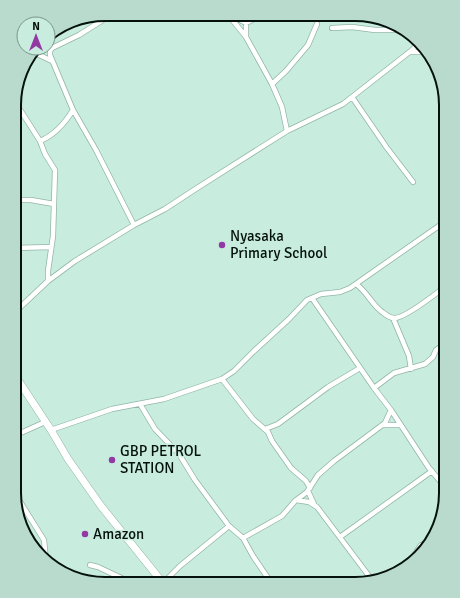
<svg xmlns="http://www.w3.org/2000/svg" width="460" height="598" viewBox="0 0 460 598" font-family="Signika,sans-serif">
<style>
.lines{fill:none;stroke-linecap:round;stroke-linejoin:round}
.street-casing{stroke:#92b5a8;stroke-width:6}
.secondary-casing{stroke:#92b5a8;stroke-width:8}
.street{stroke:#fff;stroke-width:4.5}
.secondary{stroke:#fff;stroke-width:7}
.poi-dot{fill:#9239a4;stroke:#c8eddf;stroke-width:1.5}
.labels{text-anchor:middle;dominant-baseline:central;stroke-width:3;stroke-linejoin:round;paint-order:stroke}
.poi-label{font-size:15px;fill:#05110c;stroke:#c8eddf;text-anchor:start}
.rim{fill:none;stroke:#05110c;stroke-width:2}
</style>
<rect width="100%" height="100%" fill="#c8eddf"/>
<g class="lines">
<g class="street-casing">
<path id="street" d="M 230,17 L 246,37 L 272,84 L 282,107 L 287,131
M 235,17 L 246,23 L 260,16
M 106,18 L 79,35 L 52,48 L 50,51 L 50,55 L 73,110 L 96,150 L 134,225
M 332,28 L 352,27 L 375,30 L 404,30
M 246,37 L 246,23
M 33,52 L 52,61
M 410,52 L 427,52
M 272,84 L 286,71 L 308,45 L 317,24
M 352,97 L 387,148 L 413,182
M 19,108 L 40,141 L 45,154 L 55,170 L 53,236 L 48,271 L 48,281
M 40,141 C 55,135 65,123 73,110
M 15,200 L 31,200 L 54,204
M 14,248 L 51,247
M 356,284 C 367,292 371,303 381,311 C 385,314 389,318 394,318 C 404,319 437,293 446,286
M 312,298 L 374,388 L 391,410 L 429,468 L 446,488
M 14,313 L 48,281 L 75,261 L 134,225 L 165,209 L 194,190 L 287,131 L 343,104 L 412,50 L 419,43
M 393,318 L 409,356 L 411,369
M 222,379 L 253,419 L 268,432 L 272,441 L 291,468 L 306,481 L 310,488
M 14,388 L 21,385
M 374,388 L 394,373 L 425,364 L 433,357 L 436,350 L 446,343
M 140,404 L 155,429 L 179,454 L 195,480 L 229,526 L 243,538 L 253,556 L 272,584
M 383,425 L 400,425
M 265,429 L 278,424 L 328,387 L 360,368
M 51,430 L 112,409 L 164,399 L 222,379 L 234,371 L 254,351 L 289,319 L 307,300 L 321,294 L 340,292 L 350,288 L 446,221
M 14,436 L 45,422
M 308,491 L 314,504
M 14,492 L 44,540 L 46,560
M 296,500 L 309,502 L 317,507 L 372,580
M 340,537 L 432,471
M 243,538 L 282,516 L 295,501 L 307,492 L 318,475 L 334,461 L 385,423 L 391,410
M 409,563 L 421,545 L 432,541
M 90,565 L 98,567 L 132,583
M 163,583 L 180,566 L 229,526"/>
</g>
<g class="secondary-casing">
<path id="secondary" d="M 14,374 L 51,430 L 68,459 L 101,506 L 163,583"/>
</g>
<use href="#street" class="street"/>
<use href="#secondary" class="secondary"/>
</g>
<g class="poi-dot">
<circle cx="222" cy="245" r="4"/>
<circle cx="112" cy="460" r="4"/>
<circle cx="85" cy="534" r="4"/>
</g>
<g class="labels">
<g class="poi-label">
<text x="230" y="236">Nyasaka<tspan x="230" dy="17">Primary School</tspan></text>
<text x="120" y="451">GBP PETROL<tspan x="120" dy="17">STATION</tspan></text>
<text x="93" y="534">Amazon</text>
</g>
</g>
<path d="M0 0H460V598H0ZM105 21H355A84 84 0 0 1 439 105V493A84 84 0 0 1 355 577H105A84 84 0 0 1 21 493V105A84 84 0 0 1 105 21Z" fill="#b8dbce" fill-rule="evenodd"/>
<path class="rim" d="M105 21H355A84 84 0 0 1 439 105V493A84 84 0 0 1 355 577H105A84 84 0 0 1 21 493V105A84 84 0 0 1 105 21Z"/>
<g transform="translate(36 36)"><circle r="19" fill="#c8eddf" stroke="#7a958b"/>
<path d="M0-3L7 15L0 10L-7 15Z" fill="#9239a4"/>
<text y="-6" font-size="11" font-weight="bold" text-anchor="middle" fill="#05110c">N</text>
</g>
</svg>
